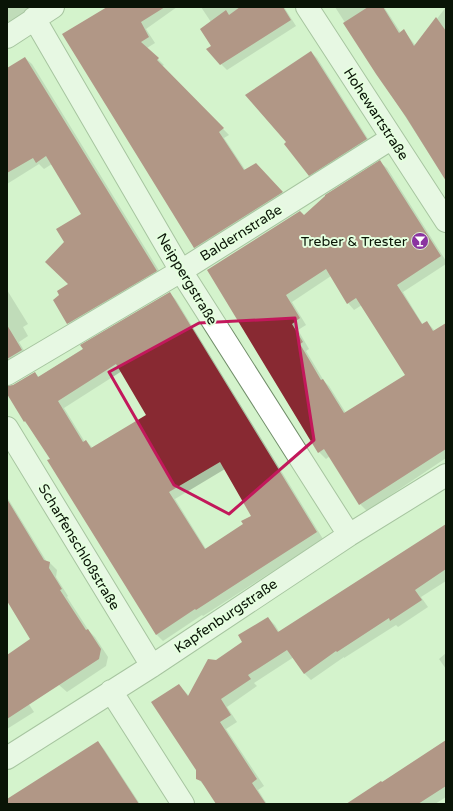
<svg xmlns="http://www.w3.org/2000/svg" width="453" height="811" viewBox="0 0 453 811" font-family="'Varela Round',sans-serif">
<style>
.shadow{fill:#0003;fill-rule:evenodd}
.building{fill:#882932;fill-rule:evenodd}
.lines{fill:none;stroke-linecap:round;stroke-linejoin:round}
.minor-casing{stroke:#718e6a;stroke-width:24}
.minor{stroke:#fff;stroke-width:22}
.marked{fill:none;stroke:#c2185b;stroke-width:3;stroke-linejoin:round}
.labels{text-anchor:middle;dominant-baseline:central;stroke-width:4;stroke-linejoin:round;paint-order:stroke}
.street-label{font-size:14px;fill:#091406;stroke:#e5ffdf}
.poi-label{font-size:14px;fill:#091406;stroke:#e5ffdf;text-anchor:end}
</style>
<rect width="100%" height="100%" fill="#d4f3cc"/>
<path class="shadow" d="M 7,7 L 40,7 L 7,27 Z
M 108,7 L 177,7 L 146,29 L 155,43 L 147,48 L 164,65 L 162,66 L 229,135 L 224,138 L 246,171 L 261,170 L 288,199 L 200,254 L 194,248 Z
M 201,7 L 284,7 L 296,26 L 227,70 L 221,64 L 212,46 L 211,22 Z
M 335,7 L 384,7 L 401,33 L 404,31 L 416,46 L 446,7 L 446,180 Z
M 311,52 L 317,58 L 372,145 L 316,181 L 310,175 L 288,142 Z
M 25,58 L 32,64 L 163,277 L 75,330 L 68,323 L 61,296 L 70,285 L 65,242 L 82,214 L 52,164 L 44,169 L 39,164 L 7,184 L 7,69 Z
M 380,162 L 387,168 L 446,261 L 446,264 L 403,292 L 423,325 L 427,322 L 435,331 L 446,324 L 446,458 L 367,511 L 360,504 L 330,456 L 326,459 L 319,452 L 208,270 L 304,216 ZM 331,276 L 348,303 L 354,310 L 362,305 L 406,375 L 346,413 L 329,386 L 324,381 L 306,351 L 309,349 L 298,330 L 306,325 L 292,302 Z
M 7,290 L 28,324 L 23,327 L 28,336 L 19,342 L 28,357 L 7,370 Z
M 170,293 L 176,300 L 323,539 L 203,616 L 202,615 L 163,641 L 157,635 L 49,460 L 51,459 L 30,427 L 25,422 L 7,392 L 7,387 L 13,386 L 35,373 L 39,377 ZM 122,371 L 148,415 L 93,448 L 86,441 L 85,442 L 64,408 ZM 225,469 L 252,516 L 244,524 L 206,549 L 175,499 Z
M 7,497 L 47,562 L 49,562 L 57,570 L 56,577 L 68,596 L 67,597 L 89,631 L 95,637 L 108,657 L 106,666 L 67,692 L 59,685 L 7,599 Z
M 446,525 L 446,581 L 421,597 L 428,607 L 398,627 L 396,625 L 344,658 L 344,657 L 311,680 L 304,673 L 294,657 L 254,683 L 257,686 L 227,707 L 237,722 L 226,729 L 264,786 L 258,790 L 267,804 L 217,804 L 205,786 L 197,778 L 197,770 L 179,685 L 189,696 L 216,661 L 244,642 L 268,618 L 275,625 L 280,633 Z
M 446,653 L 446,669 L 439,659 Z
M 7,671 L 34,712 L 7,729 Z
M 98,742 L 104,749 L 140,804 L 7,804 L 7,800 Z
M 446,742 L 446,797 L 435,804 L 351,804 Z"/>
<path class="building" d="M 107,7 L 165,7 L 141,22 L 149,37 L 141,42 L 159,58 L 157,60 L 224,128 L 219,132 L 244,170 L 256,163 L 283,192 L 194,248 L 62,34 Z
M 240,7 L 283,7 L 291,20 L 220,65 L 206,49 L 211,46 L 200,29 L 226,10 L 229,15 Z
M 368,7 L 383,7 L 399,33 L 404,29 L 414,46 L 436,17 L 446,31 L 446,181 L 406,117 L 376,74 L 343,23 Z
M 311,51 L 367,139 L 309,176 L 284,144 L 286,142 L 245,95 Z
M 25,57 L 157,271 L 67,324 L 53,300 L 59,295 L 57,291 L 68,284 L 45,262 L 64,242 L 56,229 L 81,214 L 46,156 L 36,163 L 33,158 L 7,173 L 7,68 Z
M 380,160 L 441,256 L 397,285 L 422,324 L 427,321 L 433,331 L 446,323 L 446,449 L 359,505 L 324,449 L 318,453 L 207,270 L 300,211 L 304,215 L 325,196 L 325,195 ZM 326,269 L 347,304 L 356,298 L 405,375 L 344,413 L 323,379 L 321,380 L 300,344 L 303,342 L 292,324 L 300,318 L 286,295 Z
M 170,292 L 317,532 L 196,610 L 195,609 L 156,635 L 47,460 L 50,459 L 25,421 L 24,422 L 7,394 L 7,386 L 13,385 L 35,372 L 38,377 L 83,349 L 80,345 ZM 116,364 L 146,415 L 91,448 L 86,440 L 83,442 L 58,401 ZM 220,462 L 251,516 L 241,521 L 243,524 L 205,549 L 169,492 Z
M 7,325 L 22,350 L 7,359 Z
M 7,499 L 44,560 L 50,562 L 49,568 L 62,589 L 60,590 L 86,630 L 88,629 L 101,649 L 99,659 L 7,719 L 7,655 L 30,639 L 7,601 Z
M 446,524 L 446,569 L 415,590 L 422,600 L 390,621 L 389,618 L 337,652 L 336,651 L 304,674 L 287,650 L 248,675 L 251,679 L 221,699 L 231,715 L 220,722 L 257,779 L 252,783 L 266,804 L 216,804 L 201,781 L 196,779 L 196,770 L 151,702 L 179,684 L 188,696 L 208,659 L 216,660 L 242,642 L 238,635 L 268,617 L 278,632 Z
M 446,740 L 446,786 L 418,804 L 346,804 L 381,781 L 382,782 Z
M 98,741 L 139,804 L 7,804 L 7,799 Z"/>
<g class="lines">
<g class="minor-casing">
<path id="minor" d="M 307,7 L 446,221
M 34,18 L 181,271 L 349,535
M 7,37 L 53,7
M 7,374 L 181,271 L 392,138
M 7,428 L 152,666
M 111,691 L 183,804
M 7,758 L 152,666 L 349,535 L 446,475"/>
</g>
<use href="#minor" class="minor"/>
</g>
<path d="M0 0H453V811H0ZM 295,318 L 314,440 L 229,514 L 174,485 L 109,372 L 199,323 Z" fill="#d4f3cc" fill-opacity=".55" fill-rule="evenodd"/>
<path class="marked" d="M 295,318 L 314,440 L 229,514 L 174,485 L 109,372 L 199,323 Z"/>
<defs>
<g id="bar-disc" transform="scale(0.9)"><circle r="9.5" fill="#8b33a0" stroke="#e5ffdf"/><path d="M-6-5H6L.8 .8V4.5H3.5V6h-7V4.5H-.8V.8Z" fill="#fff"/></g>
</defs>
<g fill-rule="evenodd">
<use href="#bar-disc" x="420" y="241"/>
</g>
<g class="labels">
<g class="street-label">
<text transform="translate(376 114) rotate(57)">Hohewartstraße</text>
<text transform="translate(241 233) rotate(-32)">Baldernstraße</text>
<text transform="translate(187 279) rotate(59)">Neippergstraße</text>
<text transform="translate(79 547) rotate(59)">Scharfenschloßstraße</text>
<text transform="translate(226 616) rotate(-34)">Kapfenburgstraße</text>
</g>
<g class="poi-label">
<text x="407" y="241">Treber &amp; Trester</text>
</g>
</g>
<rect width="453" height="811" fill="none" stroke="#091406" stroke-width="16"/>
</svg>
